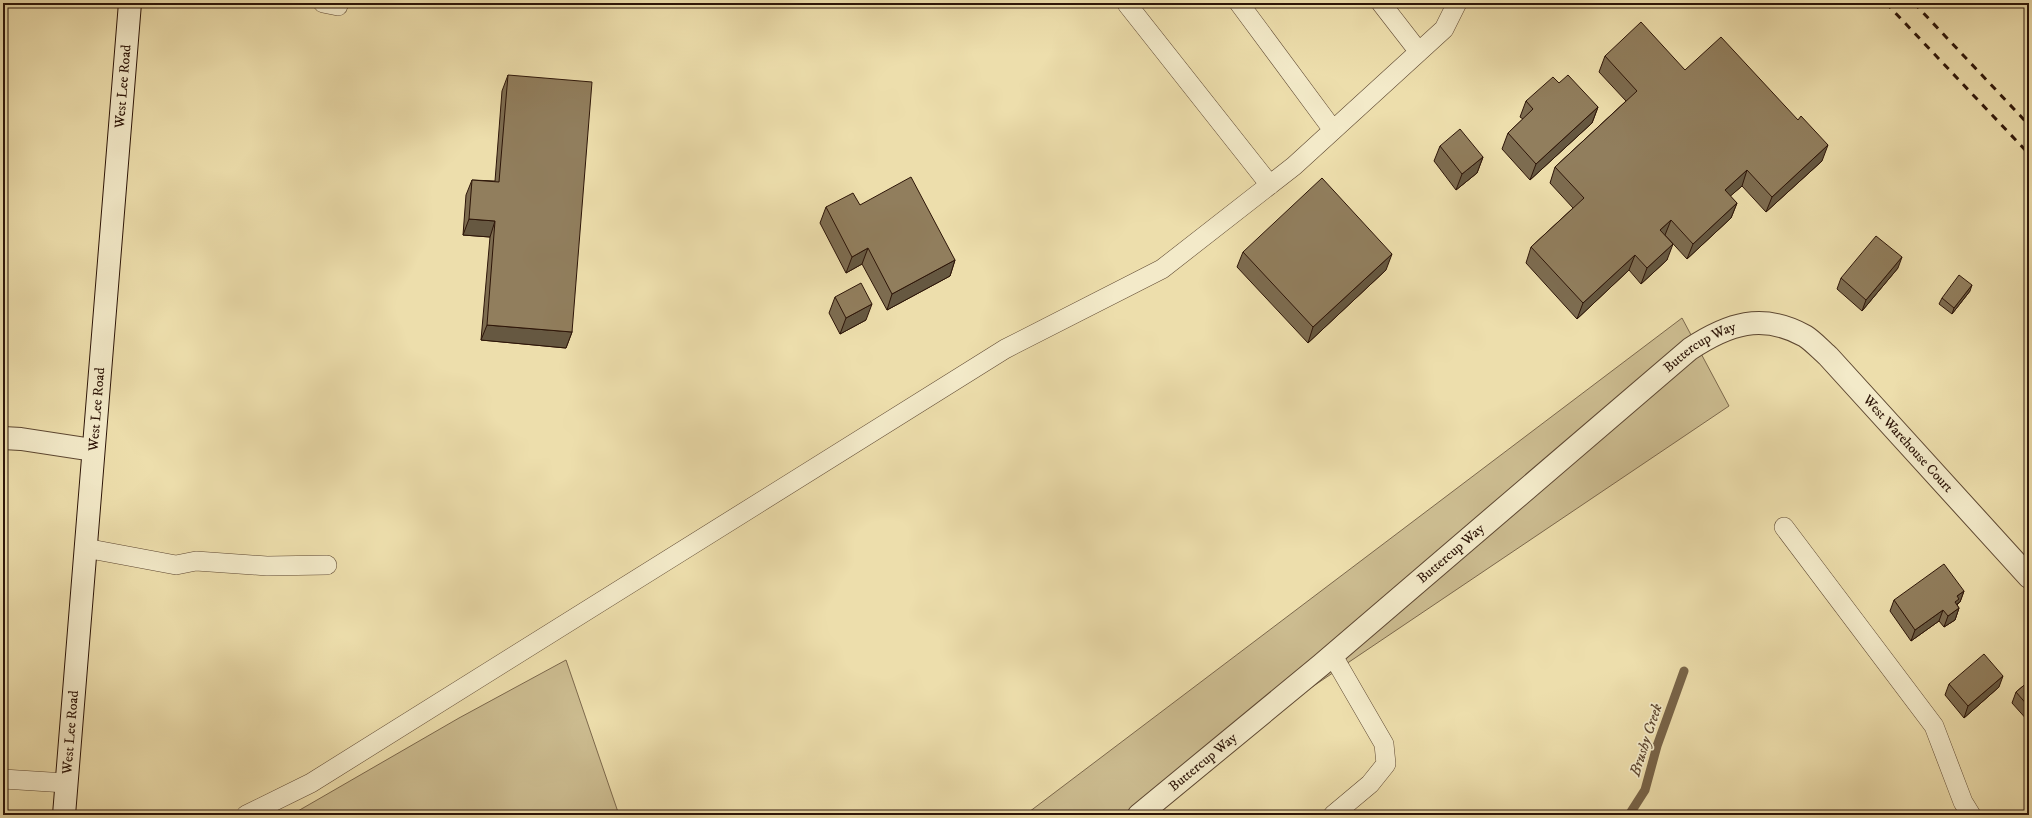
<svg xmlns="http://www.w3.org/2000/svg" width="2032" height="818" viewBox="0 0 2032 818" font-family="'IM FELL DW Pica',serif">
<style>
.green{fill:#ccbc90;stroke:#7c684c}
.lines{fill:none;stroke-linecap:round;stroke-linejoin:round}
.stream{stroke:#796549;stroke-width:9}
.lane-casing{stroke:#5d4731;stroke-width:20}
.street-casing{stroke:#5d4731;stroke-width:24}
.secondary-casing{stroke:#2d1508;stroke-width:24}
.lane{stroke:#f3eac9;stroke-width:19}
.street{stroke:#f3eac9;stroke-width:22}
.secondary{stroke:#f3eac9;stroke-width:22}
.rail{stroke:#2d1508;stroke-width:3;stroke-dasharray:7 7;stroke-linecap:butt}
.wall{fill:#7d6c50;stroke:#2d1508}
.shaded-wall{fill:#665841;stroke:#2d1508}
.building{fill:#917e5d;stroke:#2d1508}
.labels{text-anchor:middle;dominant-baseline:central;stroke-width:3.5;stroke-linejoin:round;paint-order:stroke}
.street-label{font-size:14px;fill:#2d1508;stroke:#f3eac9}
.water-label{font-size:15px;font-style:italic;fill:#604a33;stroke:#f3eac9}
</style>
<rect width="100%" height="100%" fill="#eddeac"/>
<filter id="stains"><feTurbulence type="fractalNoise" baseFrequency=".005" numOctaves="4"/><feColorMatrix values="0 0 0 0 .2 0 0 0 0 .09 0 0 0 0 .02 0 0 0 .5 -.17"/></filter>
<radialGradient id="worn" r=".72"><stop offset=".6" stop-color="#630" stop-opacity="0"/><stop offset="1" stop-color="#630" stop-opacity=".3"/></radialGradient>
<path class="green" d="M 1682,318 L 1729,406 L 1122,815 L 1025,815 Z
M 566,660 L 619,815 L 291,815 L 459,718 Z"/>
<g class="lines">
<path class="stream" d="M 1629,815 L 1645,790 L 1657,746 L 1684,671"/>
<g class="lane-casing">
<path id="lane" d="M 323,3 L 338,6
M 1128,3 L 1127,4 L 1270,185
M 1239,3 L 1333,130
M 1381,3 L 1419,52
M 1784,527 L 1934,726 L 1963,802 L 1971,815
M 85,548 L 176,565 L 196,561 L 267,566 L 327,565
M 1333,656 L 1384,744 L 1386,764 L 1370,784 L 1333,815
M 3,779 L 66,783
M 246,815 L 311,783 L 1005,349 L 1162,269 L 1294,166 L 1444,29 L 1457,3"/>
</g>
<g class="street-casing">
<g id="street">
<path d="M 3,438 L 21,439 L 93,450"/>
<path id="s1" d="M 1139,815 L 1321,665 L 1690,349 C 1728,324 1762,312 1805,336 C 1813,341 1821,350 1828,356 L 2029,577"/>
</g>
</g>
<g class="secondary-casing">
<g id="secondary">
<path id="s2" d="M 64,815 L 130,3"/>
</g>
</g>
<use href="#lane" class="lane"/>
<use href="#street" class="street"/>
<use href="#secondary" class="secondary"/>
<path class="rail" d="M 1886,3 L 2029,154
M 1914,3 L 2029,125"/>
</g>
<path class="wall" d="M 1605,56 L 1685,70 L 1822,161 L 1766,212 L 1742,186 L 1730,196 L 1737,203 L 1731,218 L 1687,259 L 1665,235 L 1667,260 L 1641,284 L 1629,270 L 1577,319 L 1526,263 L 1531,247 L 1573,208 L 1550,183 L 1555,167 L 1626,101 L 1599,72 Z
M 508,75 L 572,332 L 566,348 L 481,340 L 490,237 L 463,235 L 466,195 L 472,180 L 495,181 L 502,91 Z
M 1559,83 L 1598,107 L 1592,123 L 1530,180 L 1502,149 L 1508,133 L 1523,119 L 1520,117 L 1526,101 Z
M 1440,146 L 1483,157 L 1477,173 L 1456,190 L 1434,161 Z
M 860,205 L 955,260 L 950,276 L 887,310 L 862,264 L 846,273 L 820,223 L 826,207 Z
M 1243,252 L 1386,270 L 1308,343 L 1237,267 Z
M 1898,268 L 1862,311 L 1837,289 L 1841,278 Z
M 1970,291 L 1952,314 L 1939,304 L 1942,298 Z
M 835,297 L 866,320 L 840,334 L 829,313 Z
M 1964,591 L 1960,602 L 1957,605 L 1959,608 L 1955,620 L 1944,627 L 1939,621 L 1911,641 L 1890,611 L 1894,600 Z
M 2029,681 L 2029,722 L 2012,703 L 2016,692 Z
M 1949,684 L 1999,687 L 1964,718 L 1945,695 Z"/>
<path class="shaded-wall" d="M 1598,107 L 1592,123 L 1530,180 L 1536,164 Z
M 1828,145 L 1822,161 L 1766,212 L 1772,197 Z
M 1483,157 L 1477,173 L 1456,190 L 1462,174 Z
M 1747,170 L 1742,186 L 1719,206 L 1725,190 Z
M 1737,203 L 1731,218 L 1687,259 L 1693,244 Z
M 469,219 L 495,221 L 490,237 L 463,235 Z
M 1671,220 L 1665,235 L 1654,246 L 1660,230 Z
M 1673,244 L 1667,260 L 1641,284 L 1647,268 Z
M 868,248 L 862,264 L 846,273 L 852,257 Z
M 1392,254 L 1386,270 L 1308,343 L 1313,327 Z
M 1635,255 L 1629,270 L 1577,319 L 1583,303 Z
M 1902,257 L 1898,268 L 1862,311 L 1866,300 Z
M 955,260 L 950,276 L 887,310 L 892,294 Z
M 1972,285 L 1970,291 L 1952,314 L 1954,308 Z
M 872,304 L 866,320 L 840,334 L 846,318 Z
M 487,325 L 572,332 L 566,348 L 481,340 Z
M 1964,591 L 1960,602 L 1957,604 L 1955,610 L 1951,613 L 1957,596 Z
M 1959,608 L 1955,620 L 1944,627 L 1948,616 Z
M 1943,610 L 1939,621 L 1911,641 L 1915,630 Z
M 2003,676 L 1999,687 L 1964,718 L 1968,706 Z"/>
<path class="building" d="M 1641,22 L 1685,70 L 1721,37 L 1798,120 L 1801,116 L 1828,145 L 1772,197 L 1747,170 L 1725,190 L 1737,203 L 1693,244 L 1671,220 L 1660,230 L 1673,244 L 1647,268 L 1635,255 L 1583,303 L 1531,247 L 1584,198 L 1555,167 L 1637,91 L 1605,56 Z
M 508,75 L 592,82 L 572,332 L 487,325 L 495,221 L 469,219 L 472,180 L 499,182 Z
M 1568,75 L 1598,107 L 1536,164 L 1508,133 L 1533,109 L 1526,101 L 1553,77 L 1559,83 Z
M 1460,129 L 1483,157 L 1462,174 L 1440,146 Z
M 911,177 L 955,260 L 892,294 L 868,248 L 852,257 L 826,207 L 853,193 L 860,205 Z
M 1322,178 L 1392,254 L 1313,327 L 1243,252 Z
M 1876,236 L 1902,257 L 1866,300 L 1841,278 Z
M 1959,275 L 1972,285 L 1954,308 L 1942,298 Z
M 861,283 L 872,304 L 846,318 L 835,297 Z
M 1944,564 L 1964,591 L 1957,596 L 1959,599 L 1955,602 L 1959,608 L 1948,616 L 1943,610 L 1915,630 L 1894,600 Z
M 1984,654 L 2003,676 L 1968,706 L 1949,684 Z
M 2029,681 L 2029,707 L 2016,692 Z"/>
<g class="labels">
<g class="street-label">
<text stroke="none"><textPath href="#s2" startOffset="731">West Lee Road</textPath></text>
<text stroke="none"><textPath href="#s1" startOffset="731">Buttercup Way</textPath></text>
<text stroke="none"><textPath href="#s2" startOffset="407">West Lee Road</textPath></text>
<text stroke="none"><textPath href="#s1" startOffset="994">West Warehouse Court</textPath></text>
<text stroke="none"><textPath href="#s1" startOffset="407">Buttercup Way</textPath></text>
<text stroke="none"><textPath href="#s2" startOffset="83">West Lee Road</textPath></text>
<text stroke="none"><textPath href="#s1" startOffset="83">Buttercup Way</textPath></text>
</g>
<g class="water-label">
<text transform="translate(1646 740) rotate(-72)">Brushy Creek</text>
</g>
</g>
<rect width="2032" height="818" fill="none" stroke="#eddeac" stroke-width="16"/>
<rect x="4" y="4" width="2024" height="810" fill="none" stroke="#2d1508" stroke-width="2"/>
<rect x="8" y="8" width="2016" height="802" fill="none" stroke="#2d1508"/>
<rect width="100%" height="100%" filter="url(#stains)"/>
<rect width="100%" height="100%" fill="url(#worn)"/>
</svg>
